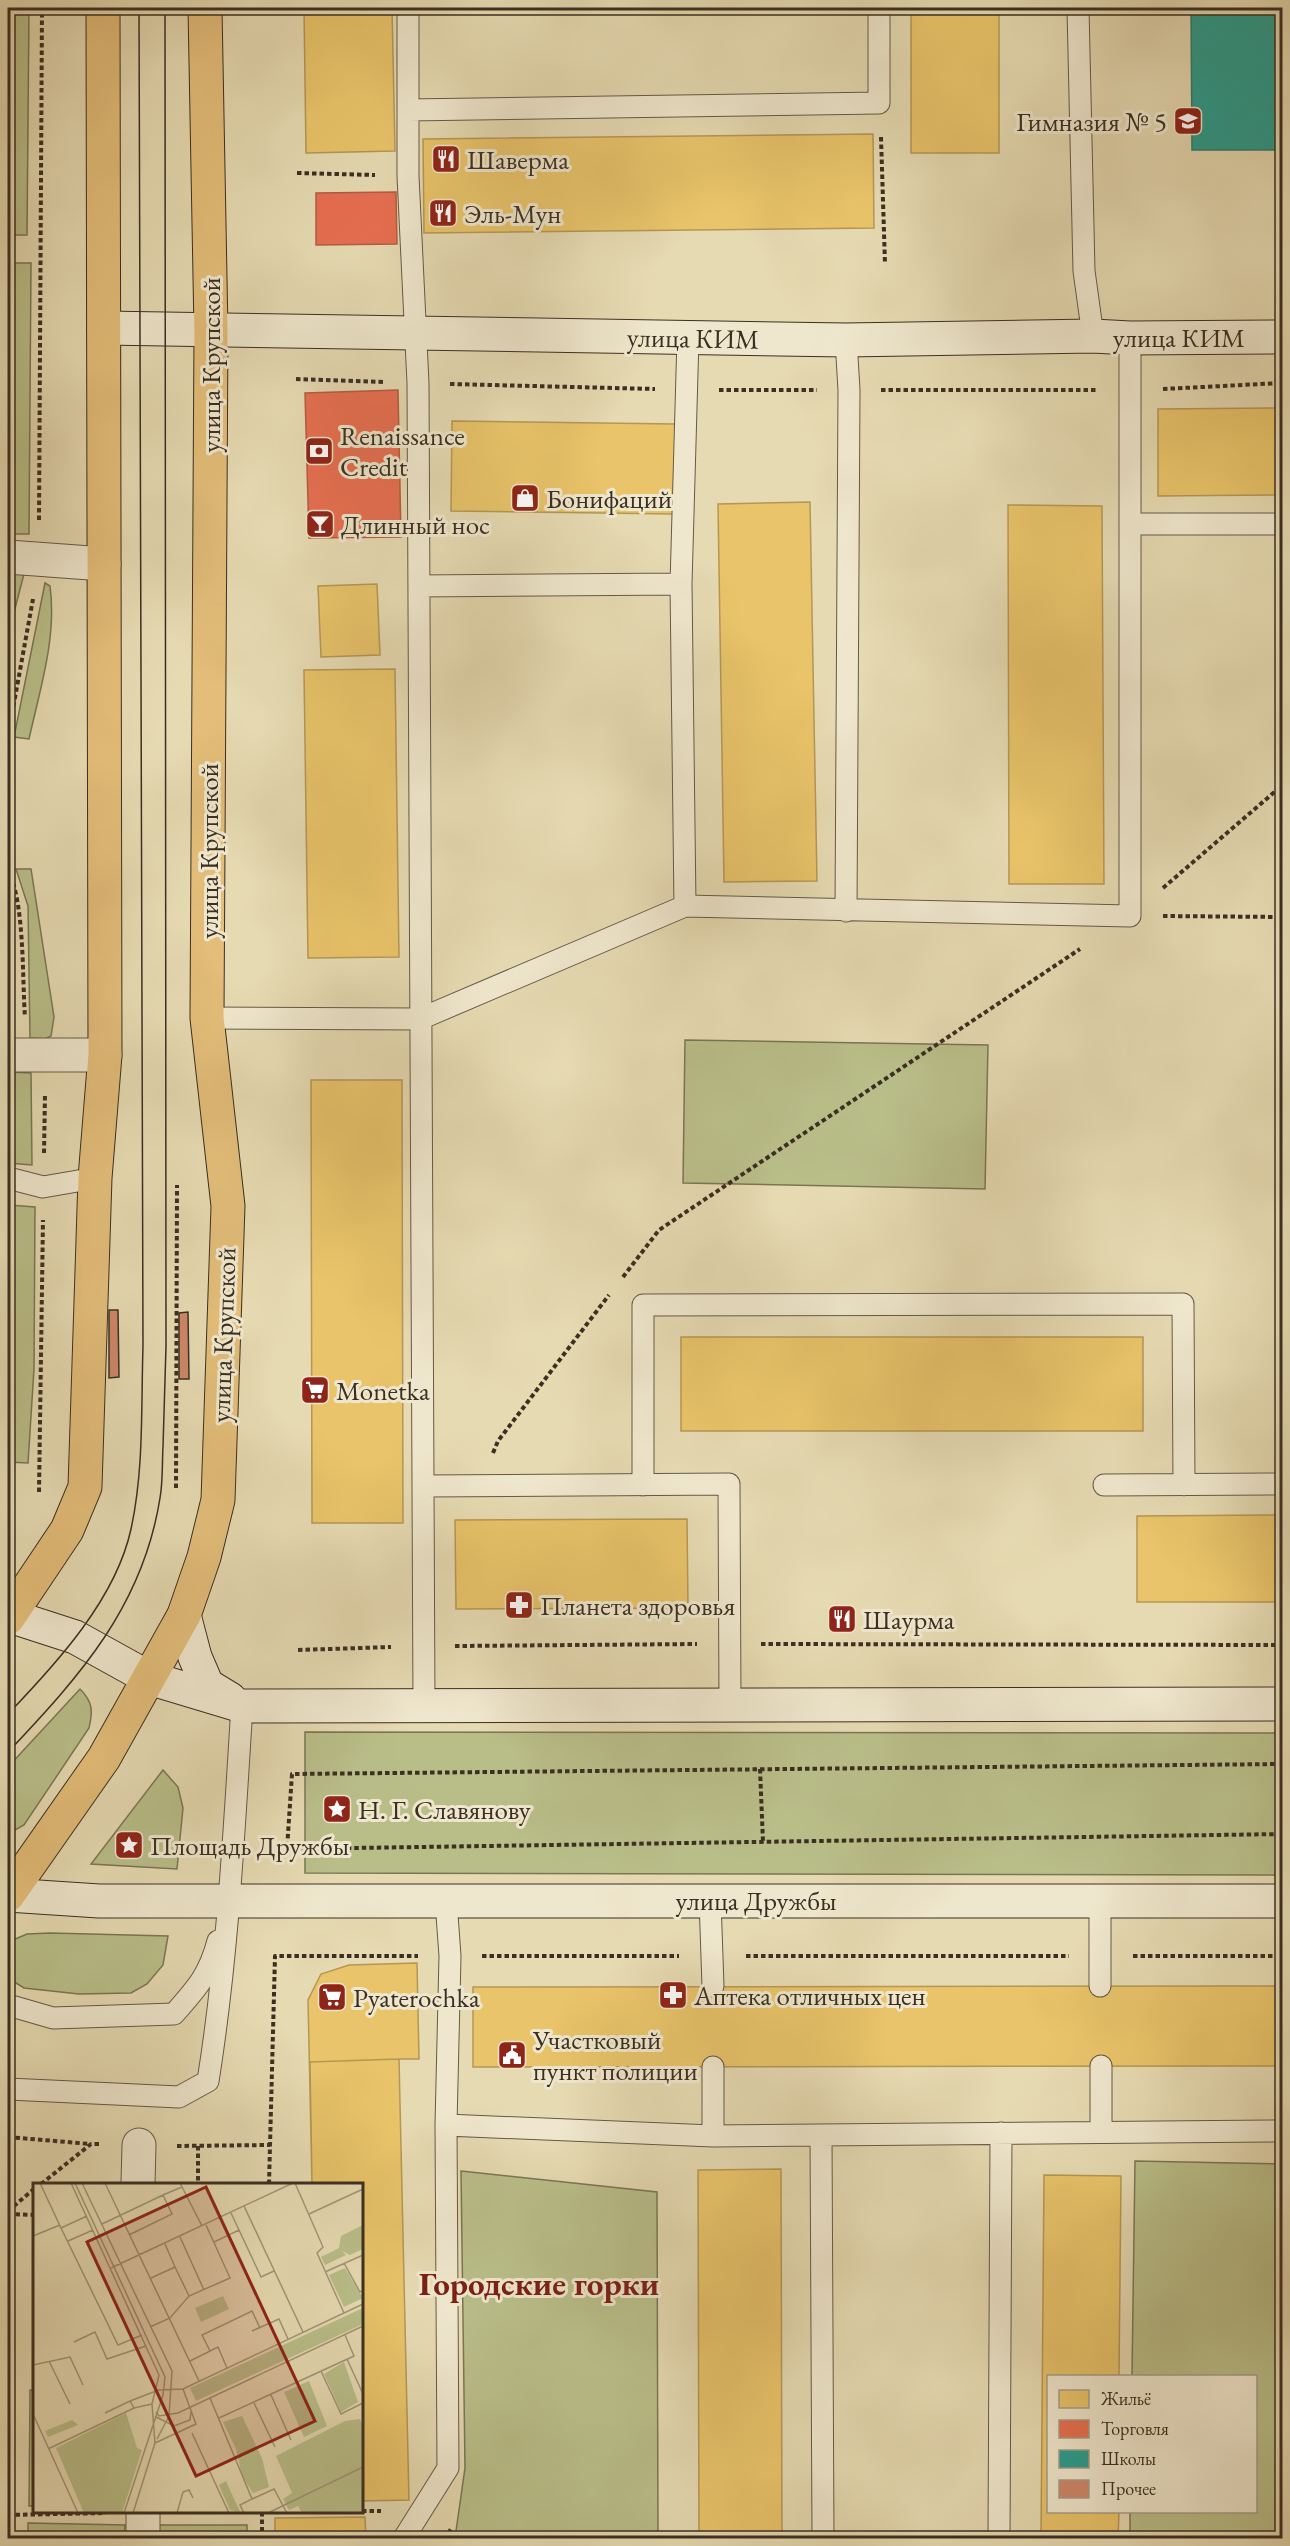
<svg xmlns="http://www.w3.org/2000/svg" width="1290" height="2546" viewBox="0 0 1290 2546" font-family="'EB Garamond',serif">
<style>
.green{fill:#b9be89;stroke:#7a7656;stroke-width:1.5}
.homes{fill:#e9c46a;stroke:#b49754;stroke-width:1.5}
.shops{fill:#e76f51;stroke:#b35c43;stroke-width:1.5}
.schools{fill:#2a9d8f;stroke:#2f7c6e;stroke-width:1.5}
.building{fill:#cc8769;stroke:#3a2f22;stroke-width:1.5}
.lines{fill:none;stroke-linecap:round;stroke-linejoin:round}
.lane-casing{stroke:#655a46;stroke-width:23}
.street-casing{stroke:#655a46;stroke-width:35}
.secondary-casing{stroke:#3a2f22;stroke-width:35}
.primary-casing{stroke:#3a2f22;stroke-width:35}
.path{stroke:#3a2f22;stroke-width:4;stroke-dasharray:4.5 3;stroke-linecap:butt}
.lane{stroke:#efe7cd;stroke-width:21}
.street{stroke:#efe7cd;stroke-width:33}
.secondary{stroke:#efe7cd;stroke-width:33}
.primary{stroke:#e3bd79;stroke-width:33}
.tram{stroke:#3a2f22;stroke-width:1.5}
.labels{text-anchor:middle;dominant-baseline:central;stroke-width:6;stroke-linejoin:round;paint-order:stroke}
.poi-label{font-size:27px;fill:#3a2f22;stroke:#efe7cd;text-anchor:start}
.street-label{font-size:27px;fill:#3a2f22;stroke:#efe7cd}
.district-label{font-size:33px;font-weight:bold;fill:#7a1f14;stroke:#efe7cd}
.inset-road{fill:none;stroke:#a19678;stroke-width:1.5}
.view{fill:#8f2418;fill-opacity:0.15;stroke:#8f2418;stroke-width:3}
.inset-edge{fill:none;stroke:#3a2f22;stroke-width:3}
</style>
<rect width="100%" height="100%" fill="#e6dab2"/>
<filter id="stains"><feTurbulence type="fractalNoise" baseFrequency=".00333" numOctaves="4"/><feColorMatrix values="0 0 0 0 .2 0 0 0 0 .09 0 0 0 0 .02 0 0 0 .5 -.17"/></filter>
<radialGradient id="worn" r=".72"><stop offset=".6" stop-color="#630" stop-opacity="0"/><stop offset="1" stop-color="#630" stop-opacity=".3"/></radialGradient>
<path class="green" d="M 8,8 L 29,8 L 27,235 L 8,235 Z
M 8,263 L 31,263 L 29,534 L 8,534 Z
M 8,566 L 26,566 L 8,636 Z
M 45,583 L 50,586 C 57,637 40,689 29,739 L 14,737 Z
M 16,869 L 31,869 L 54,1017 L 51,1036 L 45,1039 L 30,1038 L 28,906 Z
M 685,1040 L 988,1045 L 985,1189 L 683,1183 Z
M 8,1072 L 31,1073 L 32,1165 L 8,1163 Z
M 9,1205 L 35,1207 L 34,1369 L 28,1463 L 8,1462 Z
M 80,1689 C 93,1702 93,1711 89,1728 L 24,1825 L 8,1834 L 8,1767 Z
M 305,1732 L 1282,1733 L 1282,1875 L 305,1873 Z
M 163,1770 L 178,1787 L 183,1808 L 177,1869 L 91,1864 Z
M 50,1933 L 168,1936 L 163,1965 L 147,1984 L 131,1993 L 79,1994 L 24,1988 L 8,1978 L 8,1942 L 27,1934 Z
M 1135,2161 L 1282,2164 L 1282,2538 L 1130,2538 L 1130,2512 L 1256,2512 L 1256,2376 L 1132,2376 Z
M 461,2171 L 657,2192 L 658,2538 L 455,2538 L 465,2468 Z
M 30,2390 L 34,2390 L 34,2506 L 29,2506 Z
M 28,2523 L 125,2525 L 124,2538 L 28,2538 Z
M 155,2525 L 247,2525 L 247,2538 L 155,2538 Z"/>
<path class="homes" d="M 304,8 L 392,8 L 395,151 L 306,153 Z
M 911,8 L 999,8 L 999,153 L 911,153 Z
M 873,134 L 874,228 L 424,233 L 423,139 Z
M 1282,408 L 1282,495 L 1158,496 L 1158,409 Z
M 452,421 L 675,424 L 674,514 L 451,511 Z
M 810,502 L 817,881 L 724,882 L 718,504 Z
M 1008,505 L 1102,506 L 1104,884 L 1009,884 Z
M 377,584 L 380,655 L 321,657 L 318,586 Z
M 395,669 L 399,957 L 308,958 L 304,670 Z
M 311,1080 L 402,1080 L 403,1523 L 312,1523 Z
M 681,1337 L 1143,1337 L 1143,1431 L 681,1431 Z
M 1282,1515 L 1282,1602 L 1137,1602 L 1137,1516 Z
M 687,1519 L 688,1608 L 456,1609 L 455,1520 Z
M 417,1963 L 419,2059 L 399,2059 L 409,2500 L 362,2501 L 362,2184 L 312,2184 L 308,2000 L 321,1974 L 349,1965 Z
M 1282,1986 L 1282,2066 L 473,2067 L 473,1987 Z
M 399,2059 L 409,2500 L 362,2501 L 362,2184 L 312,2184 L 310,2062 Z
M 781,2169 L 782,2538 L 699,2538 L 698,2170 Z
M 1044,2175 L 1121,2176 L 1119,2376 L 1048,2376 L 1048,2512 L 1119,2512 L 1118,2538 L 1041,2538 Z
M 365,2517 L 366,2538 L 275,2538 L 275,2518 Z"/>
<path class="shops" d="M 396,192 L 397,244 L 316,245 L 316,193 Z
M 398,390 L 401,537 L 309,538 L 305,393 Z"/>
<path class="schools" d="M 1191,8 L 1279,8 L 1279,36 L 1282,36 L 1282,150 L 1192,150 Z"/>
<path class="building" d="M 109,1310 L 118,1310 L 119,1377 L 109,1378 Z
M 188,1312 L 189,1379 L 179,1379 L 179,1313 Z"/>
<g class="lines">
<g class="lane-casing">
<path id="lane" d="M 408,8 L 408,176 L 418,383 L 424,1706
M 1078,8 L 1084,271 L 1093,336
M 408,110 L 879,103 L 879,8
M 1131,524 L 1282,524
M 681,584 L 685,906
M 419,586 L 681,584 L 688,338
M 846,911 L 849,390 L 846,340
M 207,1018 L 420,1019 L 685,906 L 1130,916 L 1130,338
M 8,1178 L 43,1187 L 95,1178
M 643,1485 L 643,1305 L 1183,1304 L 1184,1485
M 1104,1485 L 1282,1484
M 423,1486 L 729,1484 L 730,1705
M 710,1900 L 713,1986
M 1100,1986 L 1100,1901
M 8,2005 L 53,2018 L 174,2014 C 197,1988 209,1975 218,1941
M 1101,2066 L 1101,2132
M 713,2067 L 713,2136
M 8,2089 L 179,2097 L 208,2081 C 228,1956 234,1831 242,1706
M 446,2125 L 713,2136 L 1282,2131
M 821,2135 L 823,2538
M 404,2538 L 448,2468 L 446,2125 L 450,1956 L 446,1901
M 999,2538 L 1001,2133"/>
</g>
<g class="street-casing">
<path id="street" d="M 8,557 L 104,564
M 8,1055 L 105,1055
M 138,2184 L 139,2145
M 143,2538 L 143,2512"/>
</g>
<g class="secondary-casing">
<path id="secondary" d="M 104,328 L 846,340 L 1093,336 L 1130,338 L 1282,337
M 184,1615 L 195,1657 L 207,1685 L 230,1699
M 10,1616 L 75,1637 L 149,1678 L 242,1706 L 1282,1704
M 8,1895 L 99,1901 L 1282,1901"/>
</g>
<g class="primary-casing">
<path id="primary" d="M 8,1618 L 67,1530 L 85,1487 L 95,1178 L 105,1055 L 103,8
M 8,1895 L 104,1758 L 184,1615 L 204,1557 L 218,1500 L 228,1206 L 207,1018 L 211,331 L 205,8"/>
</g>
<path class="path" d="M 881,137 L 885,264
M 297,173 L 375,175
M 296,379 L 385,382
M 450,384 L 655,389
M 1163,389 L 1282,383
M 719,390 L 817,390
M 881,390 L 1096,390
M 39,520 L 42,8
M 8,736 L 33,599
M 8,869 C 25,905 22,976 25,1017
M 1163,888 L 1278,789 L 1282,780
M 1163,916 L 1282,917
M 44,1153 L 45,1094
M 623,1277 L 659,1230 L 1080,949
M 493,1453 L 498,1441 L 609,1295
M 176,1488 L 177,1185
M 39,1492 L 43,1220
M 761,1644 L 1282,1645
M 455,1646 L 697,1644
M 298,1650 L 391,1647
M 1282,1764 L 292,1774 L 287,1849 L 1282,1834
M 760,1769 L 763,1842
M 482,1956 L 679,1956
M 746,1956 L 1069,1956
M 1133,1956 L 1282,1956
M 8,2137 L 90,2144
M 177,2146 L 270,2145
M 198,2146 L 198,2184
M 41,2184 L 91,2144 L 101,2144
M 269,2184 L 275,1956 L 418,1956
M 8,2211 L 34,2189
M 8,2214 L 34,2215
M 362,2511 L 381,2511
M 182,2512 L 315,2512
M 262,2512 L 262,2538
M 8,2515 L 106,2513
M 448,2530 L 460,2538"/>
<use href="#lane" class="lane"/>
<use href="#street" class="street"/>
<use href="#secondary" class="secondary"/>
<use href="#primary" class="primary"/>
<path class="tram" d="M 8,1714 C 56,1664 116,1599 131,1529 C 144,1470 141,1407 143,1346 L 139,8
M 8,1752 C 80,1676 143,1606 160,1498 C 163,1481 162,1464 163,1447 C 164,1414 165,1380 166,1346 L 165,8"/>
</g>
<defs>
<g id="school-square" transform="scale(1.5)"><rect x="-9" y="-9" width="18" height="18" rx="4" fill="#8f2418" stroke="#efe7cd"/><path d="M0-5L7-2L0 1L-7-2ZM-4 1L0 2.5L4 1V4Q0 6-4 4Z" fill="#fff"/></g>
<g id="restaurant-square" transform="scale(1.5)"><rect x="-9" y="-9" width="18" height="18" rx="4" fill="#8f2418" stroke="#efe7cd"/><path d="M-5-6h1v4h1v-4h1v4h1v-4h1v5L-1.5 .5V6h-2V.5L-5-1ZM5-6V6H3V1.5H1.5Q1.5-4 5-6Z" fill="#fff"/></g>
<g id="bank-square" transform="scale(1.5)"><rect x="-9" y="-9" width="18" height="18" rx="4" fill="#8f2418" stroke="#efe7cd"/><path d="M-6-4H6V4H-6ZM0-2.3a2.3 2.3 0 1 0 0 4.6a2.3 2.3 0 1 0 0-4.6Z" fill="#fff"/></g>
<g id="shop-square" transform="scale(1.5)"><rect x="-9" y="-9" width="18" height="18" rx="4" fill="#8f2418" stroke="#efe7cd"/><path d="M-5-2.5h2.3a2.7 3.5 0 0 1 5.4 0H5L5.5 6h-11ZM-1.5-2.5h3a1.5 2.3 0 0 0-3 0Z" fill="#fff"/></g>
<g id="bar-square" transform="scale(1.5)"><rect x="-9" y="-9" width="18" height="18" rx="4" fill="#8f2418" stroke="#efe7cd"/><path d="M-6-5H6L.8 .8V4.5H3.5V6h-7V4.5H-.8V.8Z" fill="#fff"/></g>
<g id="supermarket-square" transform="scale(1.5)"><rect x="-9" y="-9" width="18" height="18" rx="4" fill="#8f2418" stroke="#efe7cd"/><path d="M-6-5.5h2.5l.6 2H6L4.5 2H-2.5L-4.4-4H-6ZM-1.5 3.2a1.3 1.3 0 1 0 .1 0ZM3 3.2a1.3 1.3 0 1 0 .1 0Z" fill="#fff"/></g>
<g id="pharmacy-square" transform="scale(1.5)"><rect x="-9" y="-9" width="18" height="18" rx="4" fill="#8f2418" stroke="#efe7cd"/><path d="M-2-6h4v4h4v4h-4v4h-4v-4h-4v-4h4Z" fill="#fff"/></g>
<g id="sight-square" transform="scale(1.5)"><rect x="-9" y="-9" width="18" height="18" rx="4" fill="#8f2418" stroke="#efe7cd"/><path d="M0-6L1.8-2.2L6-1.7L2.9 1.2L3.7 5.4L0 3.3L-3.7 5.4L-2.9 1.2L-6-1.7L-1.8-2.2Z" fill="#fff"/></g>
<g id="civic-square" transform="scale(1.5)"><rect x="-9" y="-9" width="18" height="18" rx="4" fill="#8f2418" stroke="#efe7cd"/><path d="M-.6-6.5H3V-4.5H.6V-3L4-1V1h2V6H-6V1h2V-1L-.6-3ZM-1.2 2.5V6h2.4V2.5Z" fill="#fff"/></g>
</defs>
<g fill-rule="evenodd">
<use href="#school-square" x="1188" y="121"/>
<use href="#restaurant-square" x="446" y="159"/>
<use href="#restaurant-square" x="443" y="213"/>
<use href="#bank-square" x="319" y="451"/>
<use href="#shop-square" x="525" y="498"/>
<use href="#bar-square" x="320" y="524"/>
<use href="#supermarket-square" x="315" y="1390"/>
<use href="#pharmacy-square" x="519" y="1605"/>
<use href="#restaurant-square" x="842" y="1619"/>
<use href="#sight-square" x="337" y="1809"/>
<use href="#sight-square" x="129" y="1845"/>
<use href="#pharmacy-square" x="673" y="1995"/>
<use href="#supermarket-square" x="332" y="1997"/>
<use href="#civic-square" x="512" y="2055"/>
</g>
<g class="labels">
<g class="poi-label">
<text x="1167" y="121" text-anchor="end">Гимназия № 5</text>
<text x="467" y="159">Шаверма</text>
<text x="464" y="213">Эль-Мун</text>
<text x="340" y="435">Renaissance<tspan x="340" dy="31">Credit</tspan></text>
<text x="546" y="498">Бонифаций</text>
<text x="341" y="524">Длинный нос</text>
<text x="336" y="1390">Monetka</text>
<text x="540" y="1605">Планета здоровья</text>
<text x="863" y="1619">Шаурма</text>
<text x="358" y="1809">Н. Г. Славянову</text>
<text x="150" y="1845">Площадь Дружбы</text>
<text x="694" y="1995">Аптека отличных цен</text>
<text x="353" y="1997">Pyaterochka</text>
<text x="533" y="2039">Участковый<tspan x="533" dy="31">пункт полиции</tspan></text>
</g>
<g class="street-label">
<text x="1179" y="337">улица КИМ</text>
<text transform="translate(693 338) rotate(1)">улица КИМ</text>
<text transform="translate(210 365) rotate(-90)">улица Крупской</text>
<text transform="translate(208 851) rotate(-90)">улица Крупской</text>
<text transform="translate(223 1335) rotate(-88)">улица Крупской</text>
<text x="756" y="1900">улица Дружбы</text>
</g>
<g class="district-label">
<text x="539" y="2283">Городские горки</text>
</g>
</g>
<g transform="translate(33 2183)">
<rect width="330" height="330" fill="#e6dab2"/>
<path d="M 330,42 L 330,66 L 317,72 L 309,68 L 313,72 L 292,82 L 288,74 L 306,65 L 308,53 ZM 312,85 L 330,115 L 311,124 L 296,92 ZM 190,113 L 196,126 L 168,139 L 162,125 ZM 330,125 L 330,141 L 163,218 L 157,205 ZM 311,179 L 325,219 L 308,229 L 291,191 ZM 276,198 L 294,243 L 271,254 L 251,209 ZM 93,230 L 104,265 L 109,267 L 89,330 L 51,330 L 23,265 ZM 209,233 L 229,275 L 236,304 L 220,310 L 209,293 L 203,266 L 190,239 ZM 327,236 L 330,243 L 330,330 L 269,330 L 265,323 L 256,327 L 250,316 L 259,310 L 243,273 L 312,238 ZM 39,237 L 45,242 L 15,254 L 12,248 ZM 193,298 L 207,329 L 197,327 L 186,302 Z" fill="#b9be89"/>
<path class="inset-road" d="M 7,0 L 28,45 L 54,33M 38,0 L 126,192 L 119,221 L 122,260 L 100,330M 42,0 L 132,194 L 130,212 L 91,330M 49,0 L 139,188 L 136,233 L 124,256M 72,0 L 166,198M 147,0 L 169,43M 262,0 L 290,64 L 284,70 L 311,130M 211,23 L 270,149M 198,30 L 206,47M 276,31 L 330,6M 69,41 L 130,12M 28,45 L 85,162 L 109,152M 96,52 L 139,31 L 130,12 L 149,4M 0,53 L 27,42M 147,54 L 171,107M 35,58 L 60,47M 181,59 L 206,47 L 228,94 L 241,88M 311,80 L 327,109 L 330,107M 142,84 L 156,113M 78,85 L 260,0M 292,89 L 330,72M 118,95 L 142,84 L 132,61M 117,144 L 137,135 L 156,113 L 197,95 L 173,42M 219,148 L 246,136 L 255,156M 41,159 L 62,149 L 74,176 L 113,163M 177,168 L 169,152 L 219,128 L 227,145M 314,176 L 330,211M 16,178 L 37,221M 157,178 L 185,164 L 194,185M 0,182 L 37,174 L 50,202M 288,188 L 308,231 L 330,220M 124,207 L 150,206 L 330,121M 238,212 L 258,257M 177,215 L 219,316 L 207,322 L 211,330M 97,218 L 123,208M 221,220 L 242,264M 123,229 L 126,233 L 145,230 L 330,143M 72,230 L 97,218 L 101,225M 0,231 L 45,330M 123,234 L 141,243 L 157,237 L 158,229M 186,235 L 321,173 L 312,152M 159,250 L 196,330M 122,260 L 163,241 L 150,206M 15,266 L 101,225 L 119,221M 219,316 L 241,306 L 254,330M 144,330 L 150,309 L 156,307 L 160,315M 235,330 L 330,284"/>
<path class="view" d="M 173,4 L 282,238 L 163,293 L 54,59 Z"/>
<rect width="330" height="330" class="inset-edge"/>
</g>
<rect width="1290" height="2546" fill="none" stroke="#e6dab2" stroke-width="30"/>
<rect x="9" y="9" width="1272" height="2528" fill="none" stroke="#3a2f22" stroke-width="3"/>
<rect x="15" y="15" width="1260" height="2516" fill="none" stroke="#3a2f22" stroke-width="1.5"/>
<rect x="1047" y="2375" width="210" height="138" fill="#efe7cd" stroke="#a79d89" stroke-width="1.5"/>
<rect x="1059" y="2390" width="30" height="18" fill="#e9c46a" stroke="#a79d89" stroke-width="1.5"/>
<text x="1101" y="2405" font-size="18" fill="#3a2f22">Жильё</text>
<rect x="1059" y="2420" width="30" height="18" fill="#e76f51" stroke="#a79d89" stroke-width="1.5"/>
<text x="1101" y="2435" font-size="18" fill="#3a2f22">Торговля</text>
<rect x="1059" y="2450" width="30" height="18" fill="#2a9d8f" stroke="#a79d89" stroke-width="1.5"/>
<text x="1101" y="2465" font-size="18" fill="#3a2f22">Школы</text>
<rect x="1059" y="2480" width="30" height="18" fill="#cc8769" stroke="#a79d89" stroke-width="1.5"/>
<text x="1101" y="2495" font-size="18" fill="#3a2f22">Прочее</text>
<rect width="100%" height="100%" filter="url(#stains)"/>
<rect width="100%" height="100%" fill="url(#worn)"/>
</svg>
